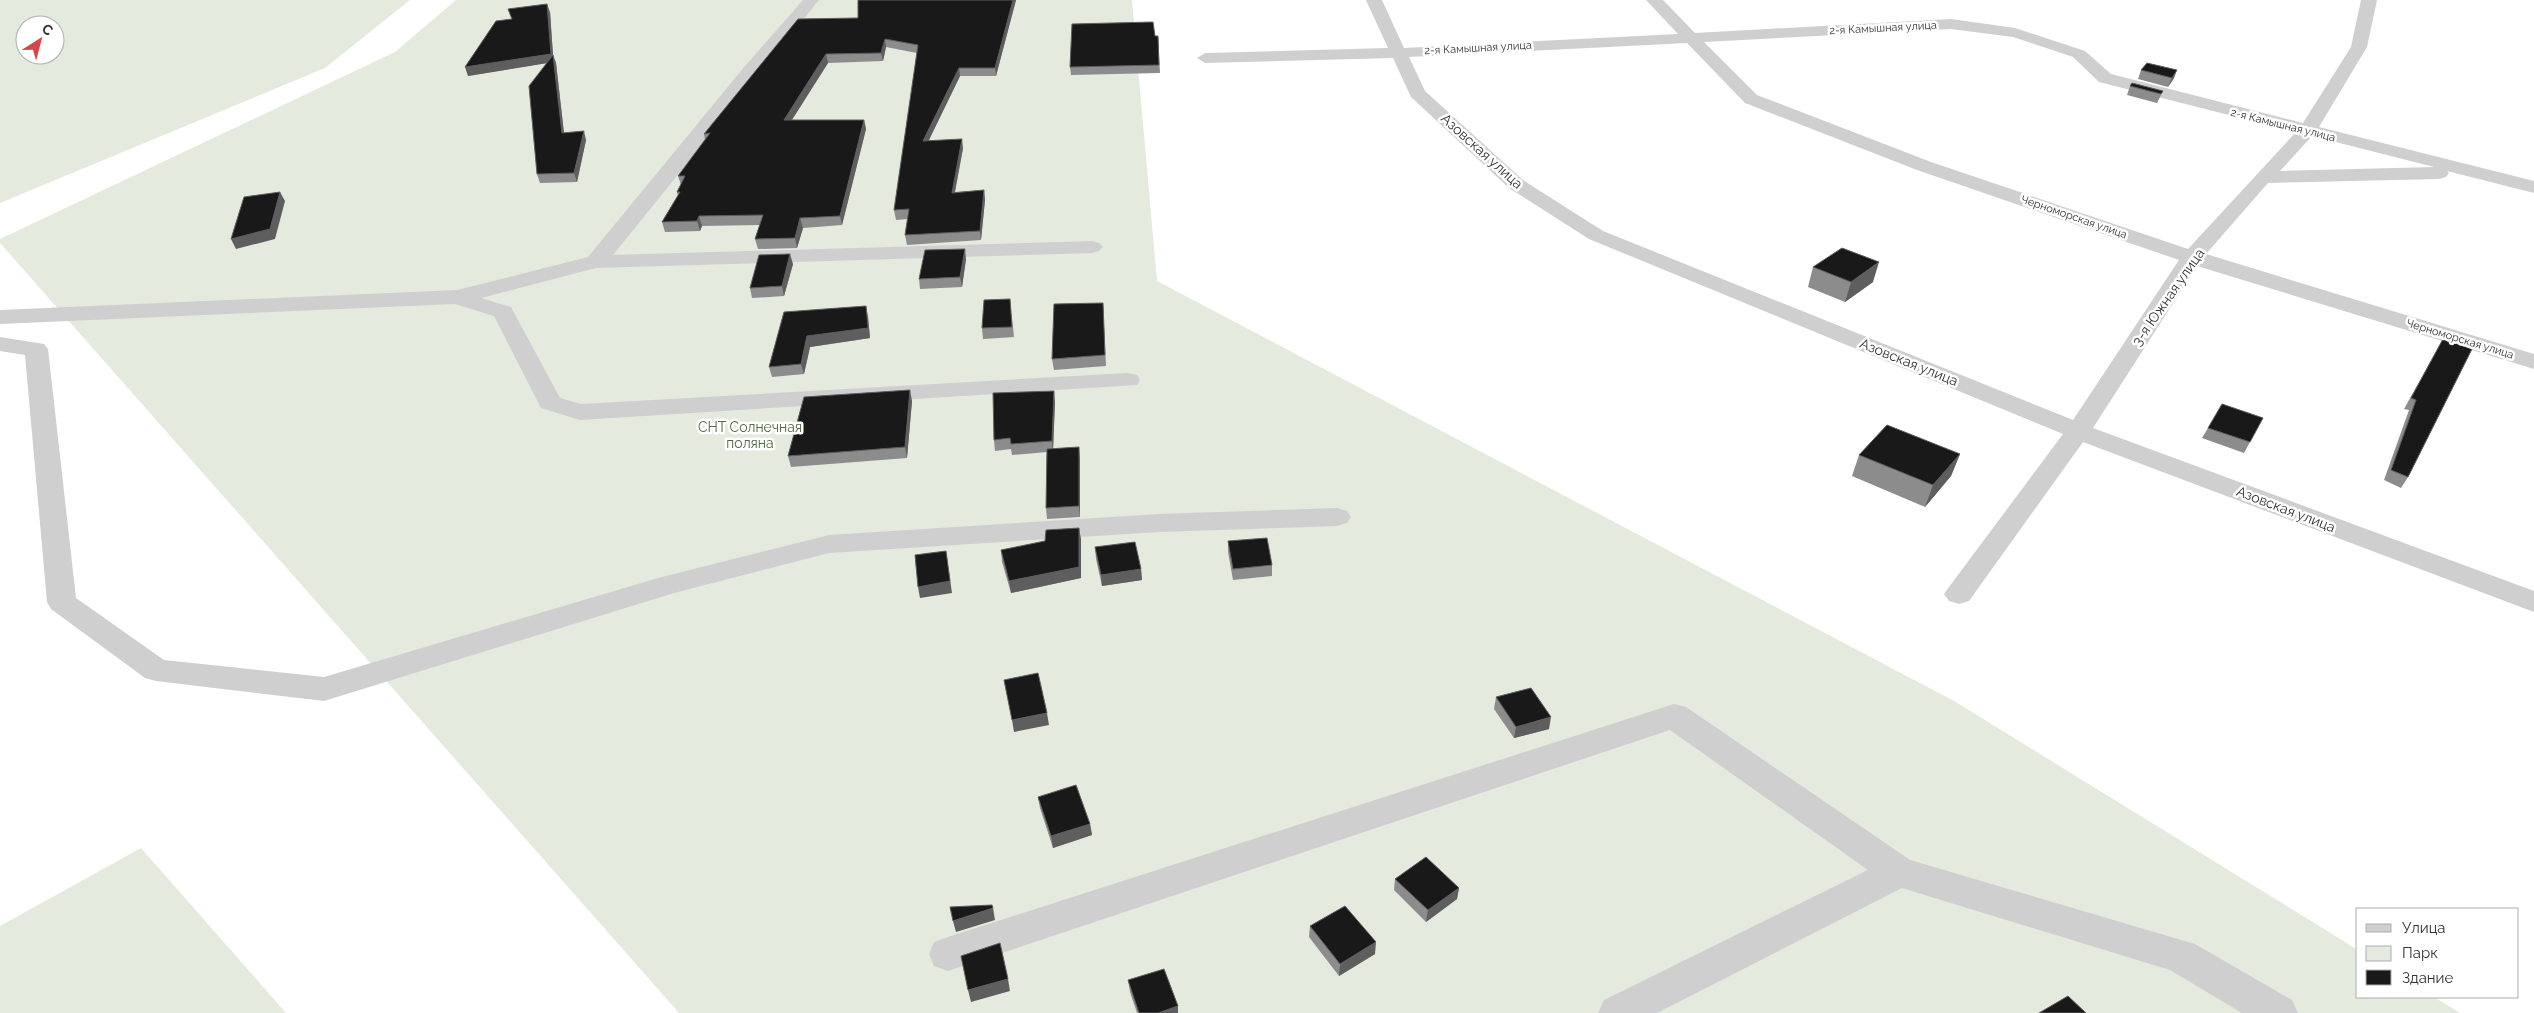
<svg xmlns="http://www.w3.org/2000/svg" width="2534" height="1013" viewBox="0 0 2534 1013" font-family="Raleway,sans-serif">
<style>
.green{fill:#e4eade;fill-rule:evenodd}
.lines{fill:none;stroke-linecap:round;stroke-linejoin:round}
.minor{fill:#cfcfcf;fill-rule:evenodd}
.wall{fill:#8c8c8c}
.shaded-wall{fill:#5e5e5e}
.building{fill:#191919;stroke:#5e5e5e}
.labels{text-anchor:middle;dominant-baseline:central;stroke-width:5;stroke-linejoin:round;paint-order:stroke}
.far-street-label{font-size:11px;fill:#323232;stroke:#fff}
.street-label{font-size:14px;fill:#323232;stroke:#fff}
.park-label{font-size:14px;fill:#526a42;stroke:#fff}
</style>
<rect width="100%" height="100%" fill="#fff"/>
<path class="green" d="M 0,0 L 410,0 L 325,68 L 0,203 ZM 25,25 L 55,25 L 55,55 L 25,55 Z
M 456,0 L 1132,0 L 1157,281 L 1954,701 L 2358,950 L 2358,997 L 2434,997 L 2460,1013 L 679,1013 L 0,243 L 0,239 L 395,52 Z
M 141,848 L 286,1013 L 0,1013 L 0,926 Z"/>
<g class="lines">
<path class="minor" d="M 803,0 L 819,0 L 613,255 L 1092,241 L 1099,243 L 1103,247 L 1099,251 L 1092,253 L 596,268 L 481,298 L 511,307 L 560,398 L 581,404 L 1128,373 L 1137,375 L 1140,380 L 1137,385 L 580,420 L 541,408 L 494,316 L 455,304 L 0,324 L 0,310 L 457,290 L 588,257 L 745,66 Z
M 1366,0 L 1382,0 L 1404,48 L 1678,34 L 1646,0 L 1663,0 L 1695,33 L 1951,19 L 2015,28 L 2085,51 L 2111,74 L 2303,123 L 2351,47 L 2361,0 L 2377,0 L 2367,47 L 2319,127 L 2534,181 L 2534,193 L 2447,171 L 2449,173 L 2446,177 L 2439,179 L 2268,183 L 2206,254 L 2534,354 L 2534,369 L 2197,266 L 2093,428 L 2534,591 L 2534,612 L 2083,442 L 1969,601 L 1959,604 L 1949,601 L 1944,594 L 1949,587 L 2063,434 L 1589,239 L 1509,188 L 1411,97 L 1393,58 L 1205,63 L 1197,58 L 1205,53 L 1388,48 ZM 1951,29 L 2013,37 L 2073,57 L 2099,82 L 2296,132 L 2188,249 L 1931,162 L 1757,95 L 1704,42 ZM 1687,43 L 1745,103 L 1917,170 L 2179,260 L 2073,420 L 1603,231 L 1523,180 L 1425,91 L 1409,57 ZM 2312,136 L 2434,167 L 2280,171 Z
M 0,337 L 44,344 L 48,349 L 76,598 L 164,660 L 324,677 L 658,578 L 829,535 L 1159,514 L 1337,508 L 1347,511 L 1351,517 L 1347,523 L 1337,526 L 1159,532 L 829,553 L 674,593 L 324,701 L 156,681 L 145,678 L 51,609 L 47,602 L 25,355 L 0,351 Z
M 1674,704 L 1686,707 L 1910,860 L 2195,944 L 2292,1000 L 2298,1013 L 2242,1013 L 2170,970 L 1902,888 L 1657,1013 L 1598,1013 L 1604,1000 L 1868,870 L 1670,730 L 948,971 L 934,966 L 929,954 L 934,942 L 948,937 Z"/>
</g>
<path class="wall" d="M 1016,0 L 996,76 L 960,76 L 929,140 L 963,148 L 955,192 L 984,190 L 985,200 L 981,240 L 907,245 L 905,235 L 908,219 L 896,220 L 894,210 L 917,53 L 886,47 L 883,61 L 828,63 L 792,120 L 864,120 L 866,129 L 842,225 L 803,228 L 797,248 L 758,249 L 755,239 L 760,225 L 702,226 L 700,231 L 665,232 L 662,222 L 678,196 L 677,192 L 681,185 L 678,176 L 705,140 L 704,134 L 858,18 Z
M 550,12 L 553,55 L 556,63 L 564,133 L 586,140 L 577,182 L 540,183 L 537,174 L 546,63 L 468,76 L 512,19 Z
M 1155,36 L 1158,36 L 1160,73 L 1071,75 L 1070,67 Z
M 2141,70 L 2174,78 L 2168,87 L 2138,79 Z
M 2130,86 L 2163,91 L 2157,103 L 2127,95 Z
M 966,259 L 962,287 L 920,289 L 919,279 Z
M 793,264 L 784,296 L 752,298 L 750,288 Z
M 1813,267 L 1873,282 L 1845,302 L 1808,287 Z
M 1010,299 L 1014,337 L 983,339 L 982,328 Z
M 1103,303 L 1106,366 L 1054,370 L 1052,359 Z
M 868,317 L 870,338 L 810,347 L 804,374 L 772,377 L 769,367 Z
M 2443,339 L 2408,477 L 2401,488 L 2384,480 L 2409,410 L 2404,409 Z
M 912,401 L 907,458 L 791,467 L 788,456 Z
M 1055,401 L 1053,449 L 1080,458 L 1080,517 L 1047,519 L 1046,508 L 1047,452 L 1012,455 L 1011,449 L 995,451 L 994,440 Z
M 2263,418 L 2244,453 L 2202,438 L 2208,428 Z
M 1960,454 L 1951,476 L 1925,507 L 1852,476 L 1859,455 Z
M 1081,539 L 1081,578 L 1011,593 L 1002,562 L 1001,550 Z
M 1228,541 L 1272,565 L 1272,576 L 1233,580 L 1228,552 Z
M 1095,547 L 1141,569 L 1142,580 L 1102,586 L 1096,559 Z
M 1496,697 L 1549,729 L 1514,738 L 1494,709 Z
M 1038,797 L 1090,824 L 1092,835 L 1053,848 L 1040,808 Z
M 1395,879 L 1459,888 L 1457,899 L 1426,922 L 1394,890 Z
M 1310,926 L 1375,954 L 1339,976 L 1309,937 Z
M 1128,980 L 1178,1013 L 1137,1013 L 1130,992 Z"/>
<path class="shaded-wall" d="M 1013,0 L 1016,0 L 996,76 L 995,68 Z
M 547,4 L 550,12 L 553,55 L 556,63 L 565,142 L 562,133 L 554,62 L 468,76 L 465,67 Z
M 885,39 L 886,47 L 883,61 L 881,53 Z
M 826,54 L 828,63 L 786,129 L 784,120 Z
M 959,68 L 960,76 L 924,150 L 923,141 Z
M 2177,70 L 2174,78 L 2168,87 L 2172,78 Z
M 864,120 L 866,129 L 842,225 L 840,216 Z
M 584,131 L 586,140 L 577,182 L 574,173 Z
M 962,139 L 963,148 L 953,202 L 952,193 Z
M 984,190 L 985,200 L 981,240 L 980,231 Z
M 280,192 L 285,201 L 275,239 L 236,249 L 231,239 Z
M 699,216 L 702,226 L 700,231 L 697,221 Z
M 800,218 L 803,228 L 797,248 L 795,238 Z
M 965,249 L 966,259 L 962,287 L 960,277 Z
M 790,254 L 793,264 L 784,296 L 782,286 Z
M 1879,262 L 1873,282 L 1845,302 L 1851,282 Z
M 866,306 L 868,317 L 870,338 L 810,347 L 804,374 L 801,364 L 807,336 Z
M 910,390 L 912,401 L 907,458 L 905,447 Z
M 1054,391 L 1055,401 L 1053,452 L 1052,441 Z
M 1079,447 L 1080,458 L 1080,517 L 1079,506 Z
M 1960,454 L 1951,476 L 1925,507 L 1933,485 Z
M 1079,528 L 1081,539 L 1081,578 L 1011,593 L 1009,581 Z
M 946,551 L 952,593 L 920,598 L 918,587 Z
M 1141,569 L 1142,580 L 1102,586 L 1101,575 Z
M 1047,713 L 1049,725 L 1014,732 L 1012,720 Z
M 1551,717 L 1549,729 L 1514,738 L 1516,727 Z
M 1090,824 L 1092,835 L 1053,848 L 1051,836 Z
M 1459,888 L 1457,899 L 1426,922 L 1428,910 Z
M 993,908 L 995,920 L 956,932 L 953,921 Z
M 1376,942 L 1375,954 L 1339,976 L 1340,964 Z
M 1008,979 L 1010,991 L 971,1002 L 968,990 Z
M 1178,1006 L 1178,1013 L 1158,1013 Z"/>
<path class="building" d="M 858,0 L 1013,0 L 995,68 L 959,68 L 923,141 L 962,139 L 952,193 L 984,190 L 980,231 L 905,235 L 909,209 L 894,210 L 918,45 L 885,39 L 881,53 L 826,54 L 784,120 L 864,120 L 840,216 L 800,218 L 795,238 L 755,239 L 763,215 L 699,216 L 697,221 L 662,222 L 680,192 L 677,192 L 685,176 L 678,176 L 710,133 L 704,134 L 798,19 L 858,18 Z
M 547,4 L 551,54 L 465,67 L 496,21 L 512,19 L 508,9 Z
M 1153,22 L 1155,36 L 1158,36 L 1159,65 L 1070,67 L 1072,24 Z
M 553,55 L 562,133 L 584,131 L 574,173 L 537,174 L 529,86 Z
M 2147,63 L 2177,70 L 2172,78 L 2141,70 Z
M 2132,83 L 2163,91 L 2161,94 L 2130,86 Z
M 280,192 L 270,229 L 231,239 L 244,197 Z
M 1842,248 L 1879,262 L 1851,282 L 1813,267 Z
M 965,249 L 960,277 L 919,279 L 925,250 Z
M 790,254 L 782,286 L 750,288 L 759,255 Z
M 1010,299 L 1012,327 L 982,328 L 984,300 Z
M 1103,303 L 1105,355 L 1052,359 L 1054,304 Z
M 866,306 L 868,328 L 807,336 L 801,364 L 769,367 L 784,312 Z
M 2443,339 L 2472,349 L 2408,477 L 2391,470 L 2416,400 L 2411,398 Z
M 910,390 L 905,447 L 788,456 L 804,397 Z
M 1054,391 L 1052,441 L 1011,444 L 1010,438 L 994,440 L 993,393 Z
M 2222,404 L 2263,418 L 2250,442 L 2208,428 Z
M 1887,425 L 1960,454 L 1933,485 L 1859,455 Z
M 1079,447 L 1079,506 L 1046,508 L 1047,449 Z
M 1079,528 L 1079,567 L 1009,581 L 1001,550 L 1045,541 L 1046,530 Z
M 1267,538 L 1272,565 L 1233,569 L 1228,541 Z
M 1135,542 L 1141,569 L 1101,575 L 1095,547 Z
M 946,551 L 950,581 L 918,587 L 915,555 Z
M 1038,673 L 1047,713 L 1012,720 L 1004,680 Z
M 1531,688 L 1551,717 L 1516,727 L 1496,697 Z
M 1076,785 L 1090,824 L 1051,836 L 1038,797 Z
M 1426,857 L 1459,888 L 1428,910 L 1395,879 Z
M 992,905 L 993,908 L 953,921 L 950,907 Z
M 1345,906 L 1376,942 L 1340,964 L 1310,926 Z
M 1000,943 L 1008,979 L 968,990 L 961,956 Z
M 1164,969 L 1178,1006 L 1158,1013 L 1139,1013 L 1128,980 Z
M 2068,996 L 2086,1013 L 2039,1013 Z"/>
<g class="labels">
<g class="far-street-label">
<text transform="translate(1883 28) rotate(-3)">2-я Камышная улица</text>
<text transform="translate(1478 48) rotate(-3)">2-я Камышная улица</text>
<text transform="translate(2283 125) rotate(14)">2-я Камышная улица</text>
<text transform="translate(2074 217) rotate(19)">Черноморская улица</text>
<text transform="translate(2460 339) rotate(17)">Черноморская улица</text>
</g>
<g class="street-label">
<text transform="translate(1482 151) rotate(42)">Азовская улица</text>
<text transform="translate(2168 297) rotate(-55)">3-я Южная улица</text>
<text transform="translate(1909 362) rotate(22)">Азовская улица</text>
<text transform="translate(2286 509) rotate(21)">Азовская улица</text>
</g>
<g class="park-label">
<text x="750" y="427">СНТ Солнечная<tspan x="750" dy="16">поляна</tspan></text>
</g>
</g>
<rect x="2356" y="908" width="162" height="90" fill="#ffffff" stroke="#adadad"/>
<rect x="2366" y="924" width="25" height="8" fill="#cfcfcf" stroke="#adadad"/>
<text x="2402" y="933" font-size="15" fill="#323232">Улица</text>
<rect x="2366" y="946" width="25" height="15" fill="#e4eade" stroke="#adadad"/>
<text x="2402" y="958" font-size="15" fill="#323232">Парк</text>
<rect x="2366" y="970" width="25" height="15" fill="#191919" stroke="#adadad"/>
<text x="2402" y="983" font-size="15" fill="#323232">Здание</text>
<g transform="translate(40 40) rotate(36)"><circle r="24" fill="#ffffff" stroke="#adadad"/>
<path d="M0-4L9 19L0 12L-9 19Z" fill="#d84447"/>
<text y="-8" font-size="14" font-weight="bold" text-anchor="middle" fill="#323232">С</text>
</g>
</svg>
